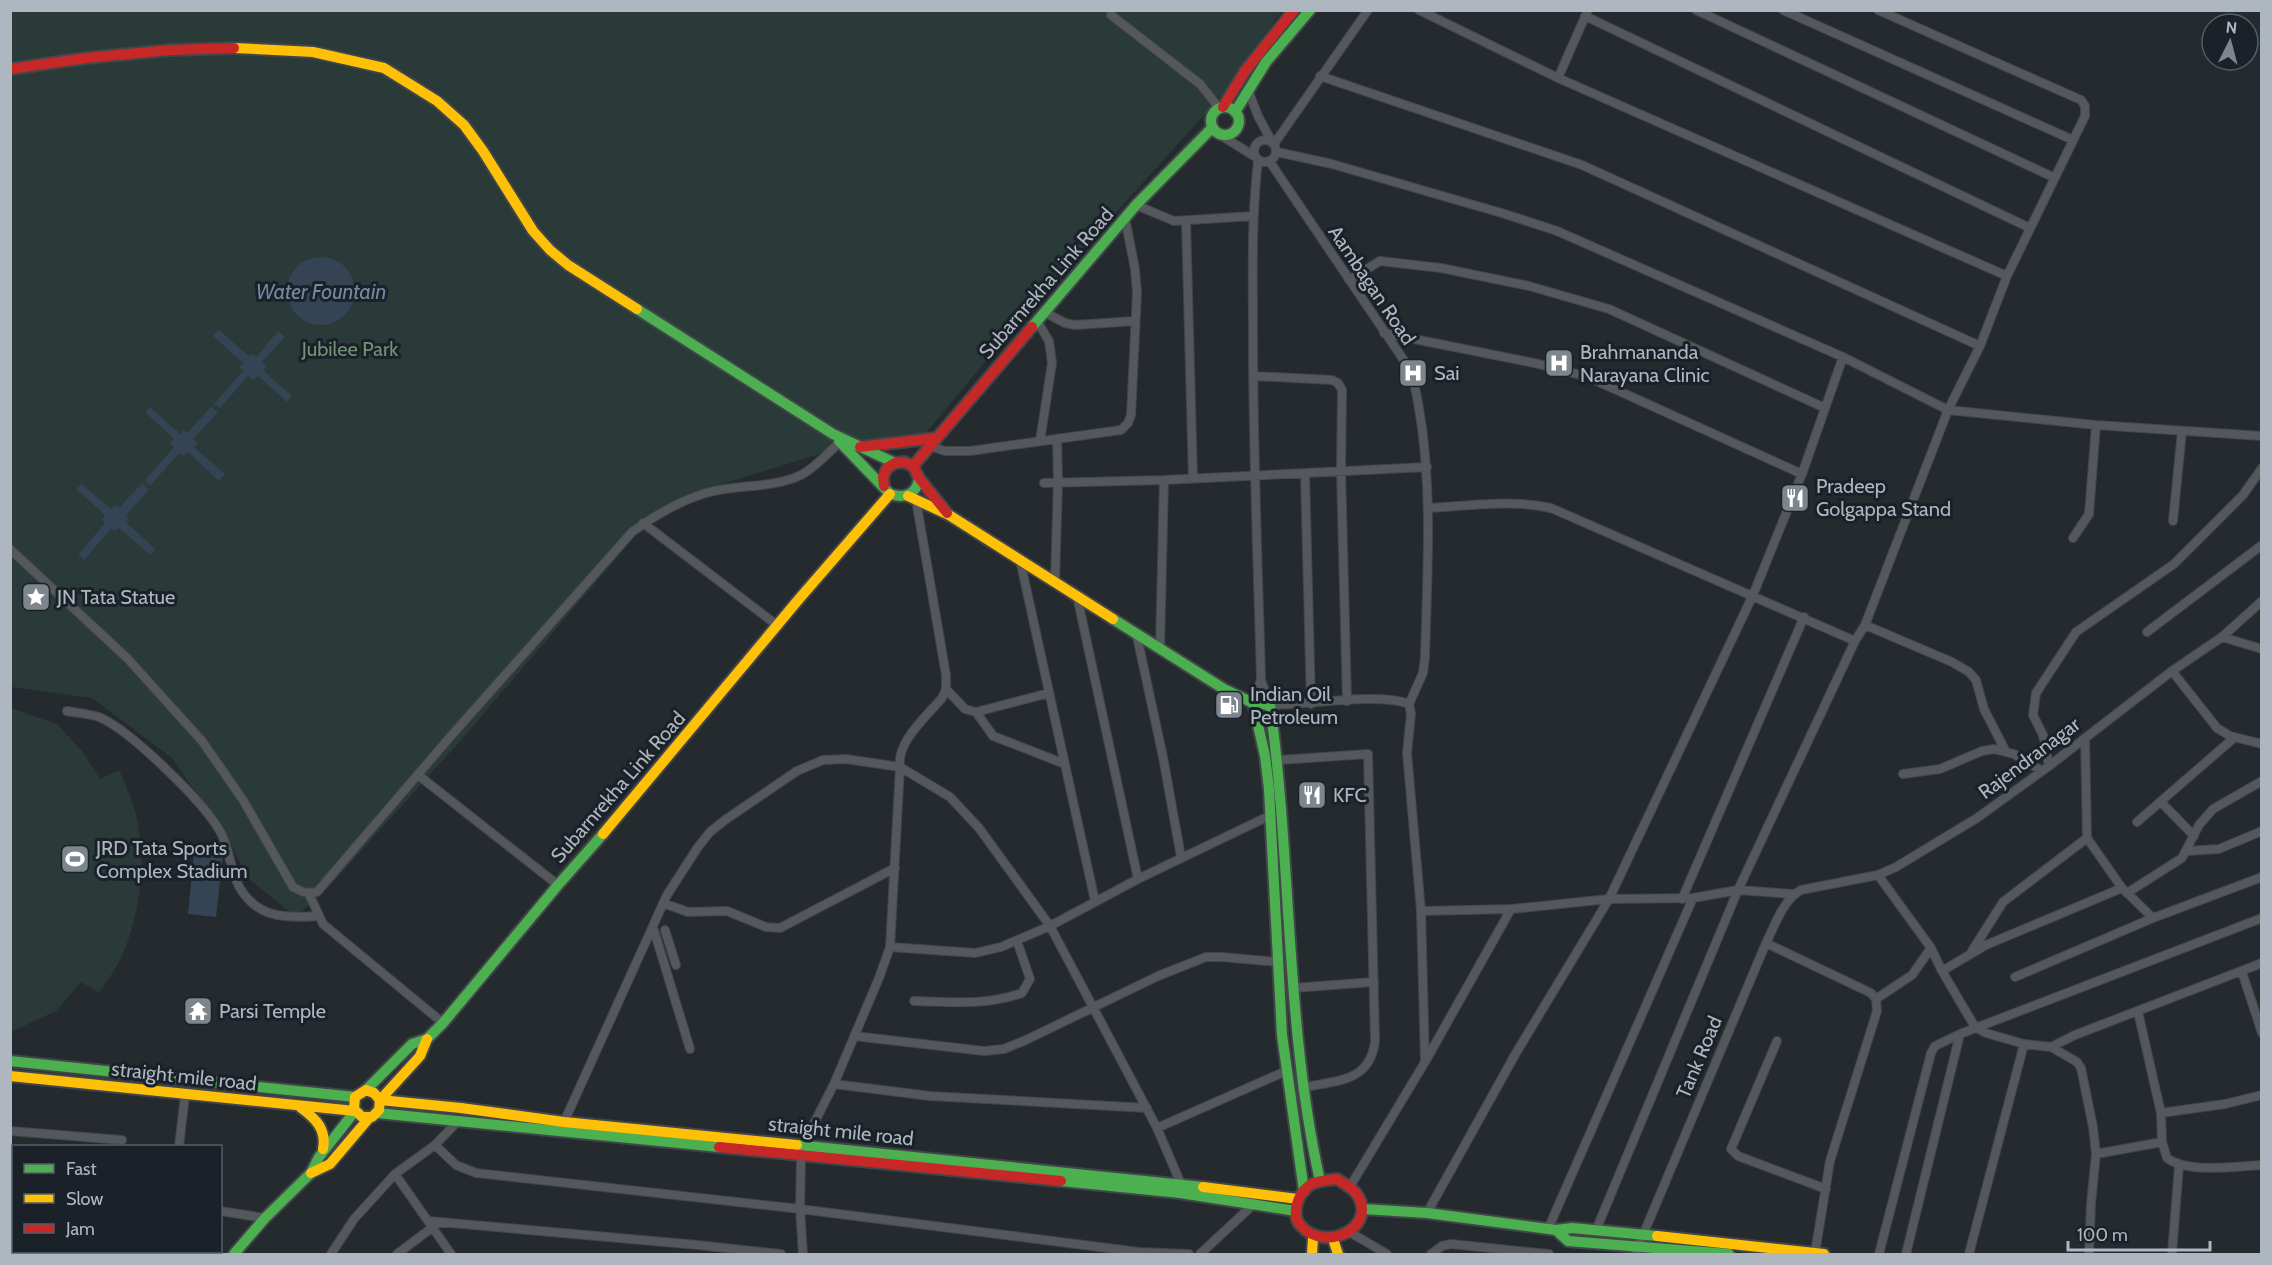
<svg xmlns="http://www.w3.org/2000/svg" width="2272" height="1265" viewBox="0 0 2272 1265" font-family="Cabin,sans-serif">
<style>
.green{fill:#293a38}
.water{fill:#354454}
.lines{fill:none;stroke-linecap:round;stroke-linejoin:round}
.street-casing{stroke:#424649;stroke-width:10}
.fast-casing{stroke:#424649;stroke-width:14}
.slow-casing{stroke:#424649;stroke-width:14}
.jam-casing{stroke:#424649;stroke-width:14}
.street{stroke:#54585d;stroke-width:8}
.fast{stroke:#4caf50;stroke-width:10}
.slow{stroke:#ffc107;stroke-width:10}
.jam{stroke:#c62828;stroke-width:10}
.labels{text-anchor:middle;dominant-baseline:central;stroke-width:6;stroke-linejoin:round;paint-order:stroke}
.street-label{font-size:20px;fill:#aeb7c0;stroke:#1a2128}
.park-label{font-size:20px;fill:#709376;stroke:#1a2128}
.poi-label{font-size:20px;fill:#aeb7c0;stroke:#1a2128;text-anchor:start}
.water-label{font-size:21px;font-style:italic;fill:#728aa1;stroke:#1a2128}
</style>
<rect width="100%" height="100%" fill="#252a2e"/>
<path class="green" d="M 11,11 L 1282,11 L 1222,95 L 1029,309 L 916,445 L 829,451 L 709,488 L 667,510 L 638,533 L 462,739 L 333,882 L 296,917 L 248,878 L 227,837 L 172,758 L 92,698 L 11,687 Z
M 11,708 L 57,724 L 82,751 L 100,779 L 119,770 C 124,781 129,793 133,804 C 148,853 142,912 121,958 C 115,970 106,982 99,993 L 81,982 L 56,1011 L 15,1030 L 11,1031 Z"/>
<path class="water" d="M287 291a34 34 0 1 1 68 0a34 34 0 1 1-68 0Z
M 219,330 L 249,356 L 253,354 L 257,356 L 278,331 L 285,337 L 262,362 L 267,366 L 263,370 L 292,396 L 287,402 L 258,376 L 253,380 L 248,376 L 220,408 L 214,404 L 243,371 L 239,367 L 243,363 L 213,336 Z
M 150,407 L 180,434 L 183,430 L 187,433 L 211,407 L 218,412 L 193,439 L 198,443 L 194,447 L 225,474 L 219,481 L 188,452 L 183,456 L 179,453 L 150,486 L 145,480 L 174,447 L 170,443 L 174,439 L 145,412 Z
M 142,483 L 149,490 L 126,515 L 129,519 L 126,522 L 155,549 L 150,555 L 119,528 L 115,531 L 111,529 L 84,560 L 78,555 L 105,523 L 102,520 L 105,515 L 76,489 L 82,484 L 111,509 L 115,505 L 119,508 Z
M 195,843 L 224,846 L 216,917 L 188,914 Z"/>
<g class="lines">
<g class="street-casing">
<path id="street" d="M 1419,10 L 1558,78 L 2007,276
M 1696,10 L 2055,178
M 1783,10 L 2073,140
M 1111,15 L 1200,84 L 1220,109
M 1585,16 L 2030,228
M 1320,76 L 1582,165 L 1980,346
M 1558,78 L 1588,10
M 1248,90 L 1258,116 L 1272,142
M 1217,133 L 1254,156
M1254 151a11 11 0 1 1 22 0a11 11 0 1 1-22 0Z
M 1274,144 L 1368,10
M 1277,152 L 1332,164 L 1505,214 L 1557,231 L 1843,357 L 1948,410 L 2096,425 L 2262,436
M 1258,161 C 1251,220 1253,279 1253,338 C 1253,452 1258,566 1261,680 L 1270,705 C 1305,705 1380,692 1409,704 L 1411,714 L 1407,753 L 1421,911 L 1425,1062
M 1270,162 L 1405,362 C 1417,383 1418,405 1422,428 C 1432,504 1427,580 1425,657 L 1423,673 L 1409,704
M 1136,205 L 1174,221 L 1253,216
M 1186,222 L 1193,478
M 1349,280 L 1380,261 L 1441,268 L 1529,286 L 1609,309 L 1825,408
M 1044,312 L 1065,323 L 1075,325 L 1135,321
M 1037,321 L 1049,341 L 1052,363 L 1040,441
M 1384,333 L 1539,364 L 1588,377 L 1802,474
M 1253,376 L 1332,380 L 1338,383 L 1342,390 L 1341,472 L 1347,701
M 930,446 L 945,451 L 970,451 L 1121,430 L 1128,423 L 1131,415 L 1137,293 L 1135,269 L 1125,218
M 1305,474 L 1311,704
M 1044,483 L 1164,480 L 1427,467
M 1428,508 C 1469,506 1511,499 1551,508 L 1855,641
M 2173,521 L 2182,431
M 643,523 L 778,626
M 2073,538 L 2089,514 L 2096,425
M 10,549 L 128,659 L 202,741 L 243,800 L 293,887 C 302,892 306,894 317,892 L 450,737 L 632,532 C 654,516 679,501 706,493 C 736,484 772,489 801,475 C 816,467 828,453 840,442
M 1020,560 L 1095,901
M 1055,581 L 1058,482 L 1057,439
M 1077,596 L 1138,879
M 1865,625 L 1952,662 L 1969,672 L 1976,680 L 1984,709 L 2006,752
M 1136,632 L 1163,757 L 1181,857
M 2147,632 L 2262,545
M 2222,637 L 2262,649
M 1160,647 L 1164,480
M 2172,671 L 2217,728 L 2230,736 L 2262,744
M 946,689 L 965,709 L 976,712 L 1049,693
M 1253,703 L 1261,680
M 67,711 C 77,713 89,714 99,717 C 130,730 205,803 221,833 C 234,859 229,886 256,906 C 273,919 298,917 318,916
M 976,712 L 993,736 L 1065,764
M 2085,738 L 2087,838 L 2122,888 L 2153,918
M 1279,760 L 1368,754 L 1375,1041 C 1370,1083 1336,1080 1302,1088
M 2049,766 L 2043,735 L 2033,715 L 2036,693 L 2076,632 L 2174,564 L 2243,495 L 2262,468
M 1903,774 L 1940,769 L 1982,751 L 1994,749 L 2014,754 L 2042,771
M 418,775 L 558,885
M 2161,802 L 2194,836
M 2137,822 L 2235,737
M 2187,851 L 2219,849 L 2262,831
M 1878,875 L 1931,948 L 1942,971 L 1975,1027 L 1986,1033 L 2024,1044 L 2051,1047 L 2077,1062 L 2081,1068 L 2093,1127 L 2096,1154 L 2091,1204 L 2089,1254
M 2127,893 L 2182,858 L 2199,825 L 2213,809 L 2262,781
M 309,894 L 323,924 L 443,1023
M 1682,899 L 1804,617
M 663,903 L 688,912 L 727,911 L 766,927 L 780,928 L 895,868
M 1421,911 L 1511,909 L 1609,899 L 1693,898 L 1738,890 L 1793,894
M 653,927 L 690,1049
M 665,930 L 676,965
M 1766,943 L 1871,993 L 1876,999 L 1877,1011 L 1830,1161 L 1815,1253
M 890,947 L 975,953 L 1001,947 L 1050,926 L 1138,879 L 1269,816
M 1972,951 L 2003,902 L 2087,838
M 1942,971 L 1986,945 L 2122,888
M 2242,972 L 2262,1033
M 2015,977 L 2153,918 L 2262,877
M 1293,988 L 1374,982
M 1876,999 L 1912,975 L 1931,948
M 914,1001 C 953,1002 985,1006 1022,993 L 1030,979 L 1017,941
M 2138,1012 L 2161,1113 L 2162,1142 L 2167,1158 C 2188,1174 2235,1166 2262,1165
M 854,1036 L 984,1051 L 1004,1049 L 1026,1040 L 1158,976 L 1206,957 L 1222,957 L 1277,962
M 1777,1041 L 1731,1149 L 1738,1156 L 1826,1189
M 2051,1047 L 2075,1035 L 2262,963
M 834,1084 L 930,1096 L 1147,1108
M 2161,1113 L 2225,1104 L 2262,1095
M 564,1122 L 667,895 L 698,847 L 710,832 L 725,820 L 797,771 L 823,760 L 846,759 L 900,767 L 950,797 L 979,828 L 1050,926 L 1157,1128 L 1181,1184
M 1157,1128 L 1286,1071
M 10,1131 L 122,1140
M 435,1145 L 456,1165 L 476,1173 L 800,1209 L 1139,1252 L 1189,1254
M 179,1146 L 185,1095
M 2096,1154 L 2162,1142
M 395,1174 L 451,1254
M 1351,1185 L 1425,1062 L 1511,909
M 10,1186 L 14,1186
M 220,1211 L 265,1218
M 1427,1213 L 1516,1053 L 1609,899 L 1753,595 L 1802,474 L 1843,357
M 428,1221 L 698,1245 L 781,1254
M 1548,1229 L 1693,898
M 1596,1230 L 1738,890 L 1855,641 L 1865,625 L 1948,410 L 1980,346 L 2007,276 L 2085,116 L 2085,106 L 2081,100 L 1878,10
M 1351,1233 L 1387,1254
M 82,1254 L 82,1252
M 331,1254 L 354,1219 L 395,1174 L 435,1145 L 458,1121
M 397,1254 L 437,1224
M 803,1254 L 800,1209 L 801,1157 L 803,1145 L 834,1084 L 879,978 L 890,947 L 900,767 C 896,742 927,716 942,698 L 946,689 L 946,675 L 916,500
M 1200,1254 L 1255,1203
M 1431,1254 L 1442,1246 L 1451,1244 L 1549,1254
M 1635,1254 L 1766,943 C 1775,925 1783,900 1801,890 L 1878,875 L 1896,867 L 1977,818 L 2049,766 L 2172,671 L 2222,637 L 2262,601
M 1879,1254 L 1931,1053 L 1935,1046 L 1960,1034
M 1906,1254 L 1960,1034 L 2262,918
M 1969,1254 L 2024,1044
M 2172,1254 L 2179,1165"/>
</g>
<g class="fast-casing">
<path id="fast" d="M1211 121a14 14 0 1 1 28 0a14 14 0 1 1-28 0Z
M 1235,112 L 1266,62 L 1310,10
M 637,309 L 833,434 L 895,463
M 1032,327 L 1136,205 L 1212,128
M 839,441 L 890,494 C 905,499 917,494 919,478
M 1113,619 L 1224,689 L 1253,703 L 1270,705 C 1292,863 1285,1025 1320,1181
M 1253,703 L 1265,756 L 1269,789 L 1282,1035 L 1304,1191
M 10,1061 L 355,1097
M 365,1091 L 412,1044 L 427,1039 L 443,1023 L 558,885 L 603,834
M 377,1113 L 719,1147
M 797,1145 L 1203,1187
M 1061,1181 L 1180,1193 L 1296,1211
M 1363,1209 L 1427,1213 L 1556,1230 L 1572,1228 L 1657,1236
M 1556,1230 L 1568,1241 L 1729,1254
M 234,1254 L 265,1218 L 311,1173 L 319,1157 L 355,1111"/>
</g>
<g class="slow-casing">
<path id="slow" d="M 234,48 L 313,52 L 384,68 L 437,101 L 464,125 L 483,151 L 533,231 L 550,250 L 568,265 L 637,309
M 908,496 L 949,515 L 1113,619
M 603,834 L 799,599 L 890,494
M 10,1076 L 355,1111
M 380,1100 L 379,1110 L 372,1117 L 362,1117 L 354,1109 L 355,1097 L 366,1090 L 374,1093 L 380,1100 L 461,1108 L 564,1122 L 797,1145
M 380,1100 L 420,1056 L 427,1039
M 300,1107 C 315,1118 327,1129 323,1149
M 311,1173 L 330,1164 L 369,1118
M 1203,1187 L 1298,1199
M 1657,1236 L 1824,1254
M 1334,1242 L 1338,1254
M 1312,1254 L 1313,1238"/>
</g>
<g class="jam-casing">
<path id="jam" d="M 10,69 L 86,58 L 170,50 L 234,48
M 1223,107 L 1245,71 L 1294,10
M 860,447 L 936,438
M 913,466 L 1032,327
M 884,486 L 883,477 L 887,468 L 895,463 L 904,462 L 913,466 L 919,478 L 947,513
M 719,1147 L 1061,1181
M 1337,1179 C 1343,1183 1351,1187 1356,1193 C 1380,1226 1326,1254 1301,1226 C 1290,1215 1298,1193 1310,1185 C 1318,1180 1328,1180 1337,1179 Z"/>
</g>
<use href="#street" class="street"/>
<use href="#fast" class="fast"/>
<use href="#slow" class="slow"/>
<use href="#jam" class="jam"/>
</g>
<defs>
<g id="hospital-square" transform="scale(1.5)"><rect x="-9" y="-9" width="18" height="18" rx="4" fill="#7e868d" stroke="#1a2128"/><path d="M-5-5h3v3.5h4V-5h3V5h-3V1.5h-4V5h-3Z" fill="#fff"/></g>
<g id="restaurant-square" transform="scale(1.5)"><rect x="-9" y="-9" width="18" height="18" rx="4" fill="#7e868d" stroke="#1a2128"/><path d="M-5-6h1v4h1v-4h1v4h1v-4h1v5L-1.5 .5V6h-2V.5L-5-1ZM5-6V6H3V1.5H1.5Q1.5-4 5-6Z" fill="#fff"/></g>
<g id="sight-square" transform="scale(1.5)"><rect x="-9" y="-9" width="18" height="18" rx="4" fill="#7e868d" stroke="#1a2128"/><path d="M0-6L1.8-2.2L6-1.7L2.9 1.2L3.7 5.4L0 3.3L-3.7 5.4L-2.9 1.2L-6-1.7L-1.8-2.2Z" fill="#fff"/></g>
<g id="fuel-square" transform="scale(1.5)"><rect x="-9" y="-9" width="18" height="18" rx="4" fill="#7e868d" stroke="#1a2128"/><path d="M-5.5-6h7V0h2V4h1.3V-2.5L3-4.5l.8-.8L6-3V5H2.5V1h-1V6h-7ZM-4.2-4.7v3.2H.2V-4.7Z" fill="#fff"/></g>
<g id="stadium-square" transform="scale(1.5)"><rect x="-9" y="-9" width="18" height="18" rx="4" fill="#7e868d" stroke="#1a2128"/><path d="M0-5a6.5 5 0 1 0 0 10a6.5 5 0 1 0 0-10ZM-3.5-1.8h7v3.6h-7Z" fill="#fff"/></g>
<g id="temple-square" transform="scale(1.5)"><rect x="-9" y="-9" width="18" height="18" rx="4" fill="#7e868d" stroke="#1a2128"/><path d="M0-6L5-2H3V0L6.5 2.5H4V6H1.5V3h-3V6H-4V2.5H-6.5L-3 0V-2H-5Z" fill="#fff"/></g>
</defs>
<g fill-rule="evenodd">
<use href="#hospital-square" x="1559" y="363"/>
<use href="#hospital-square" x="1413" y="373"/>
<use href="#restaurant-square" x="1795" y="498"/>
<use href="#sight-square" x="36" y="597"/>
<use href="#fuel-square" x="1229" y="705"/>
<use href="#restaurant-square" x="1312" y="795"/>
<use href="#stadium-square" x="75" y="859"/>
<use href="#temple-square" x="198" y="1011"/>
</g>
<g class="labels">
<g class="street-label">
<text transform="translate(1046 283) rotate(-49)">Subarnrekha Link Road</text>
<text transform="translate(1372 285) rotate(56)">Aambagan Road</text>
<text transform="translate(2029 758) rotate(-37)">Rajendranagar</text>
<text transform="translate(618 787) rotate(-49)">Subarnrekha Link Road</text>
<text transform="translate(1699 1057) rotate(-67)">Tank Road</text>
<text transform="translate(184 1076) rotate(6)">straight mile road</text>
<text transform="translate(841 1131) rotate(6)">straight mile road</text>
</g>
<g class="park-label">
<text x="350" y="349">Jubilee Park</text>
</g>
<g class="poi-label">
<text x="1580" y="352">Brahmananda<tspan x="1580" dy="23">Narayana Clinic</tspan></text>
<text x="1434" y="373">Sai</text>
<text x="1816" y="486">Pradeep<tspan x="1816" dy="23">Golgappa Stand</tspan></text>
<text x="57" y="597">JN Tata Statue</text>
<text x="1250" y="694">Indian Oil<tspan x="1250" dy="23">Petroleum</tspan></text>
<text x="1333" y="795">KFC</text>
<text x="96" y="848">JRD Tata Sports<tspan x="96" dy="23">Complex Stadium</tspan></text>
<text x="219" y="1011">Parsi Temple</text>
</g>
<g class="water-label">
<text x="321" y="291">Water Fountain</text>
</g>
</g>
<rect width="2272" height="1265" fill="none" stroke="#aeb7c0" stroke-width="24"/>
<rect x="12" y="1145" width="210" height="108" fill="#1a2128" stroke="#555d65" stroke-width="1.5"/>
<rect x="24" y="1164" width="30" height="9" fill="#4caf50" stroke="#555d65" stroke-width="1.5"/>
<text x="66" y="1175" font-size="18" fill="#aeb7c0">Fast</text>
<rect x="24" y="1194" width="30" height="9" fill="#ffc107" stroke="#555d65" stroke-width="1.5"/>
<text x="66" y="1205" font-size="18" fill="#aeb7c0">Slow</text>
<rect x="24" y="1224" width="30" height="9" fill="#c62828" stroke="#555d65" stroke-width="1.5"/>
<text x="66" y="1235" font-size="18" fill="#aeb7c0">Jam</text>
<g transform="translate(2230 42) rotate(6)"><circle r="28" fill="#1a2128" stroke="#555d65" stroke-width="1.5"/>
<path d="M0-4.5L10 22L0 15L-10 22Z" fill="#7e868d"/>
<text y="-9" font-size="16" font-weight="bold" text-anchor="middle" fill="#aeb7c0">N</text>
</g>
<path d="M2068 1241v9h142v-9" fill="none" stroke="#aeb7c0" stroke-width="3"/>
<text x="2077" y="1241" font-size="18" fill="#aeb7c0" stroke="#1a2128" stroke-width="4.5" paint-order="stroke">100 m</text>
</svg>
